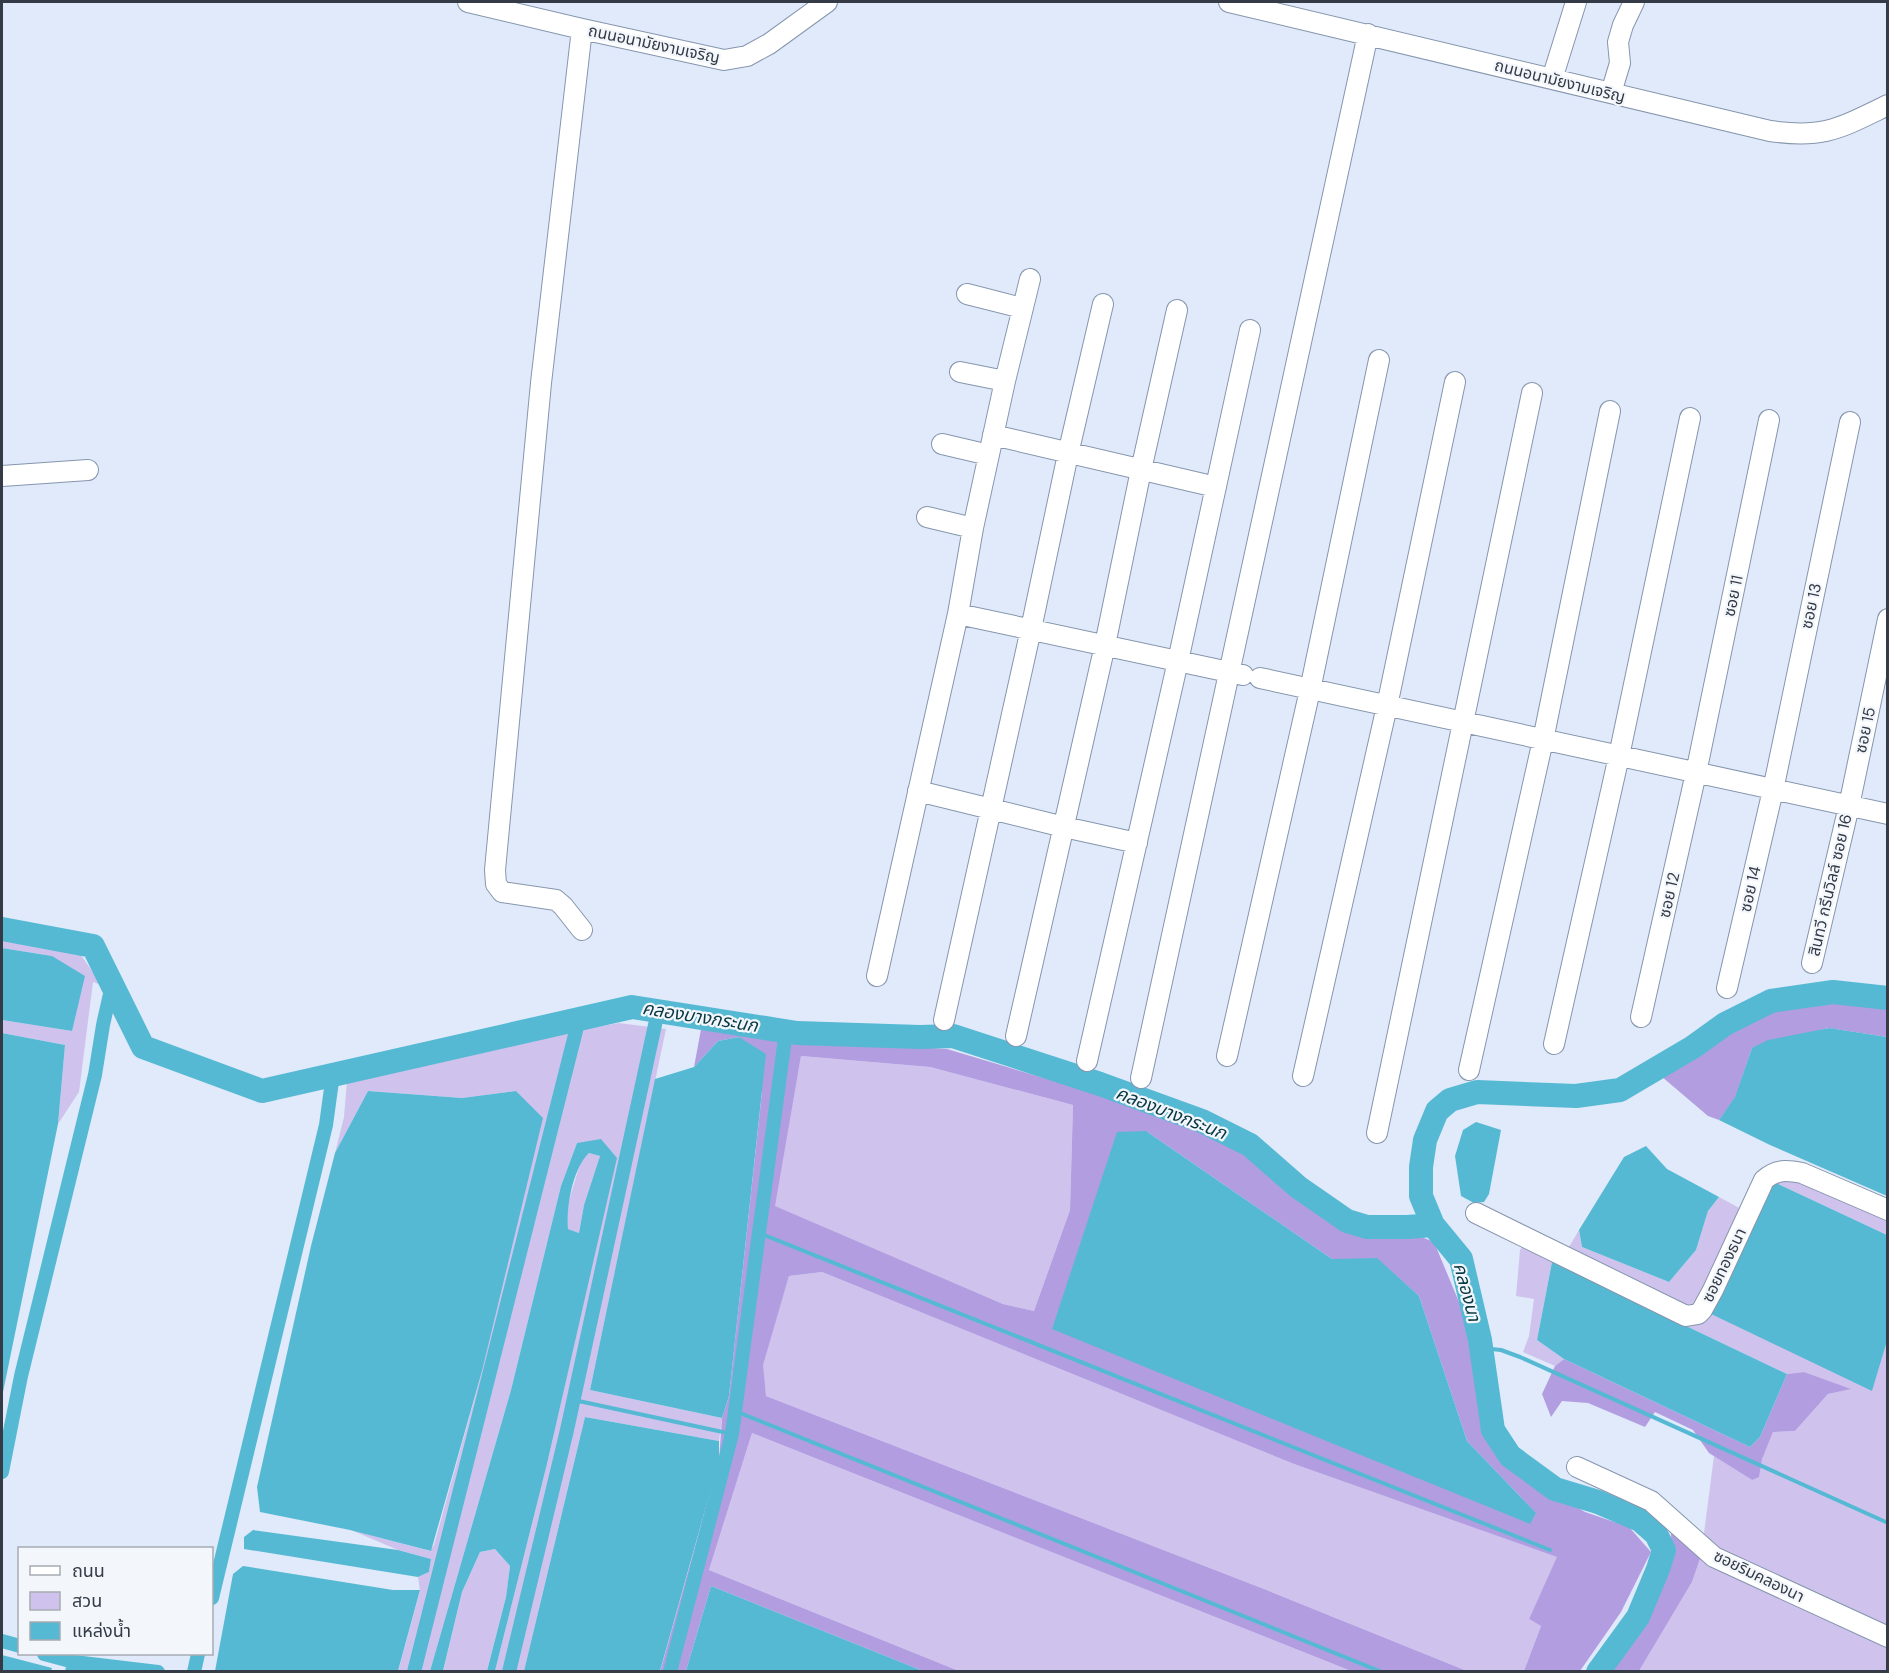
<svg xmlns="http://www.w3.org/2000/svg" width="1889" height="1673" viewBox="0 0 1889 1673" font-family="'DM Sans','Noto Sans Thai',sans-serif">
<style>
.green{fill:#cfc3ed}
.forest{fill:#b29de1;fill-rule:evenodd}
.water{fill:#56b9d3;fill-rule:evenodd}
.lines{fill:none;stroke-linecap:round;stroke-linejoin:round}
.stream{stroke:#56b9d3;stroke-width:4}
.canal{stroke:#56b9d3;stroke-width:14}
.river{stroke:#56b9d3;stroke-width:24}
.minor-casing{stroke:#8596ae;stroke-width:22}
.minor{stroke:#fff;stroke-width:20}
.labels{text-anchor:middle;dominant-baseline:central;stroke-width:4.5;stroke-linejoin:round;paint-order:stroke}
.street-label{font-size:16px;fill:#343b46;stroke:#f3f7fc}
.water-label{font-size:18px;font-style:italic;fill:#083843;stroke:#f3f7fc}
</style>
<rect width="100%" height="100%" fill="#e0eafa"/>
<path class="green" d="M 2,938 L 78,951 L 102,985 L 93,982 L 79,1092 L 58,1124 L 65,1045 L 2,1033 L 2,1020 L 72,1031 L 52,956 L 2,948 Z
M 619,1023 L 666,1029 L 590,1390 L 722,1418 L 719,1441 L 585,1417 L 524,1671 L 495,1671 L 547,1464 L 616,1158 L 577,1143 L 561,1186 L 511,1390 L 430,1671 L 398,1672 L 420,1591 L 418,1577 L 429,1572 L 431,1559 L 398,1550 L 351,1530 L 430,1551 L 434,1545 L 482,1371 L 516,1091 L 462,1098 L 368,1091 L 335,1153 L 344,1117 L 347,1081 L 551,1035 Z
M 801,1056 L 930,1067 L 1073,1105 L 1070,1210 L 1034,1311 L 1003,1304 L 774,1206 Z
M 589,1153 L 600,1156 L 584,1205 L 579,1233 L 568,1229 L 566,1210 L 581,1161 Z
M 1796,1177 L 1887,1218 L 1887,1235 L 1774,1182 Z
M 1719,1197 L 1743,1210 L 1872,1390 L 1887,1341 L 1887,1671 L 1639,1671 L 1692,1582 L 1701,1556 L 1714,1456 L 1752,1480 L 1773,1432 L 1795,1431 L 1828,1394 L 1849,1389 L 1804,1372 L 1787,1374 L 1552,1262 L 1537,1340 L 1564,1359 L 1555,1366 L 1523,1352 L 1529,1336 L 1534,1299 L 1516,1296 L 1520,1250 L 1531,1235 L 1566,1252 L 1579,1230 L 1582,1247 L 1669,1282 L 1696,1250 L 1708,1211 Z
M 822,1272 L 1294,1464 L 1558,1557 L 1529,1619 L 1541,1626 L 1524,1671 L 1467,1671 L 1264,1589 L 766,1396 L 762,1365 L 789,1276 Z
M 752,1433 L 1351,1671 L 959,1671 L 709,1570 Z
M 495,1549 L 510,1566 L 506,1597 L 487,1671 L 443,1672 L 462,1592 L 480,1552 Z"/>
<path class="forest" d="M 1833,1001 L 1887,1007 L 1887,1037 L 1828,1028 L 1752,1048 L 1735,1098 L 1719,1120 L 1708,1116 L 1661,1076 L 1695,1052 L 1777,1005 Z
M 702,1024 L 795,1039 L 947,1049 L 1094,1093 L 1216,1135 L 1308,1198 L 1349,1231 L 1414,1234 L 1434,1242 L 1464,1314 L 1486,1421 L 1521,1474 L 1585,1512 L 1629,1527 L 1651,1552 L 1621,1612 L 1580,1671 L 1524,1671 L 1541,1626 L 1529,1619 L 1557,1557 L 1294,1464 L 822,1272 L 789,1276 L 763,1365 L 766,1396 L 1264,1589 L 1467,1671 L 1351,1671 L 752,1433 L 709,1570 L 959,1671 L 923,1671 L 711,1586 L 686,1671 L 660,1672 L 719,1461 L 722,1418 L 729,1396 L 762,1092 L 739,1037 L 718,1041 L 694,1067 ZM 801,1056 L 930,1067 L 1073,1105 L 1070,1210 L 1034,1311 L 1003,1304 L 775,1206 ZM 1146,1131 L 1332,1259 L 1377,1259 L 1419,1296 L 1467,1441 L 1536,1513 Z
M 1564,1359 L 1750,1447 L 1760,1437 L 1787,1374 L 1804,1372 L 1851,1389 L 1828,1394 L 1795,1431 L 1773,1432 L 1762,1459 L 1759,1477 L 1752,1480 L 1709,1453 L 1693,1430 L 1655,1412 L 1645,1427 L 1588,1403 L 1562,1401 L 1551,1417 L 1542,1394 L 1555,1366 Z
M 1671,1527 L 1701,1556 L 1692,1582 L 1639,1671 L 1607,1672 C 1629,1639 1657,1607 1668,1568 C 1672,1555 1671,1540 1671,1527 Z"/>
<path class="water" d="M 2,948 L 52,956 L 85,976 L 72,1031 L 2,1020 Z
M 1829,1028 L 1887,1037 L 1887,1196 L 1770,1145 L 1719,1120 L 1735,1097 L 1752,1048 L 1768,1040 Z
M 2,1033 L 65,1045 L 58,1124 L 2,1397 Z
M 739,1037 L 766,1054 L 729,1396 L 722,1418 L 590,1390 L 655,1079 L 694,1067 L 718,1041 Z
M 368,1091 L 462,1098 L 516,1091 L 543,1118 L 482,1371 L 431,1551 L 350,1530 L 260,1512 L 257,1487 L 311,1246 L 335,1153 Z
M 1476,1122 L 1501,1130 L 1489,1194 L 1484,1202 L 1474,1203 L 1461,1196 L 1455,1156 L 1463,1130 Z
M 1146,1131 L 1332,1259 L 1377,1258 L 1419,1296 L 1467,1441 L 1536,1513 L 1530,1524 L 1052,1329 L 1117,1132 Z
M 601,1139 L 617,1158 L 547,1464 L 495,1671 L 487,1671 L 506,1597 L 510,1566 L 495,1549 L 480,1552 L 462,1592 L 443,1671 L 430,1671 L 511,1390 L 561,1186 L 577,1143 ZM 589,1153 L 600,1156 L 584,1205 L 579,1233 L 568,1229 C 566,1207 573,1168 589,1153 Z
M 1646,1146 L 1667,1169 L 1719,1197 L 1708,1211 L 1696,1250 L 1669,1282 L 1582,1247 L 1579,1230 L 1624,1157 Z
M 1774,1182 L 1887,1235 L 1887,1341 L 1872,1391 L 1707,1312 Z
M 1552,1262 L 1787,1374 L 1760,1437 L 1750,1447 L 1564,1359 L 1537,1340 Z
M 585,1417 L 719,1441 L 719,1460 L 660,1671 L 524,1671 Z
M 253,1530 L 398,1550 L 431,1559 L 429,1572 L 418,1577 L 244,1549 L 244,1537 Z
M 243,1566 L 393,1590 L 420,1590 L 398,1671 L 215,1671 L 233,1574 Z
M 711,1586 L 923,1671 L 686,1671 Z
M 2,1655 L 52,1668 L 51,1671 L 2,1671 Z"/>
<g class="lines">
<path class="stream" d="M 759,1233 L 1550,1550
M 1481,1348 L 1501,1350 L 1520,1357 L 1888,1523
M 574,1400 L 732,1434
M 735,1411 L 1382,1672"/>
<path class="canal" d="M 2,1472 L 21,1376 L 95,1075 L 103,1025 L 112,985
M 212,1598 L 326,1125 L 333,1074
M 2,1641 L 20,1646
M 44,1654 L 74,1662
M 72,1672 L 74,1662 L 158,1672
M 194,1672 L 198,1654
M 414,1672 L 579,1019
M 509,1672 L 567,1430 L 658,1011
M 670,1672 L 732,1434 L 786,1031"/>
<path class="river" d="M 2,929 L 93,946 L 143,1047 L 262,1091 L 632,1007 L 797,1033 L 920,1037 L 953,1036 L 1100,1084 L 1202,1121 L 1250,1145 L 1298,1187 L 1347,1221 L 1367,1227 L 1407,1227 L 1433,1225
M 1598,1672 L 1638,1617 L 1658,1569 L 1664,1550 L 1656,1534 L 1640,1520 L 1598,1502 L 1555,1489 L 1510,1456 L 1493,1430 L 1480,1340 L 1461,1259 L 1433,1225 L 1421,1196 L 1421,1167 L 1425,1140 L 1437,1111 L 1450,1100 L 1477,1092 L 1576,1096 L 1620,1090 L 1693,1047 L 1725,1024 L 1771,1001 L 1833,992 L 1888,998"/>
<g class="minor-casing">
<path id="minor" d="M 468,2 L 582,29 L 724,60 L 747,56 L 769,44 L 827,2
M 1229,2 L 1770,131 C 1824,139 1840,128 1888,105
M 582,29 L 541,383 L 495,870 L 496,884 L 502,892 L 556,900 L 563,906 L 582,930
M 1552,79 L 1576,2
M 1611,93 L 1620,63 L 1618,42 L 1623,25 L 1634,2
M 967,294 L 1022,308
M 960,372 L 1005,381
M 993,435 L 1216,487
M 942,444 L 989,455
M 2,476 L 88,470
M 927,517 L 973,528
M 958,614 L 1243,675
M 1260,678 L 1888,814
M 918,791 L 1064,827 L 1137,843
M 1812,963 L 1849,806 L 1888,619
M 877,976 L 958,614 L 973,528 L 1005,381 L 1030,279
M 1727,988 L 1773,790 L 1850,422
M 1641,1017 L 1696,773 L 1769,420
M 944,1020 L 1031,629 L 1068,454 L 1103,304
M 1016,1036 L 1105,645 L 1141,470 L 1177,310
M 1554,1044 L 1619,756 L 1690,418
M 1227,1056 L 1310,690 L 1379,360
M 1087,1061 L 1178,661 L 1250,330
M 1469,1070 L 1543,740 L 1610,411
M 1303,1076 L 1387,706 L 1455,382
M 1141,1078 L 1368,34
M 1377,1133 L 1532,393
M 1476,1213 L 1686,1316 L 1698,1314 L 1702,1310 L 1713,1290 L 1764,1180 C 1776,1169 1787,1170 1802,1173 L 1888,1210
M 1577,1467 L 1651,1501 L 1714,1557 L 1888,1637"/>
</g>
<use href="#minor" class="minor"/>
</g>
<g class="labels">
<g class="street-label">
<text transform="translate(654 44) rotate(12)">ถนนอนามัยงามเจริญ</text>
<text transform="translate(1560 81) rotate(14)">ถนนอนามัยงามเจริญ</text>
<text transform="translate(1733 596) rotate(-78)">ซอย 11</text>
<text transform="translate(1811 606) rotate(-78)">ซอย 13</text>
<text transform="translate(1865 730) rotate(-78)">ซอย 15</text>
<text transform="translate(1830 885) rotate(-77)">สินทวี กรีนวิลล์ ซอย 16</text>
<text transform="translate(1750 889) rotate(-77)">ซอย 14</text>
<text transform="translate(1669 895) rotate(-77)">ซอย 12</text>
<text transform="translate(1724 1265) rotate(-64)">ซอยทองธนา</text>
<text transform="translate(1759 1576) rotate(26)">ซอยริมคลองนา</text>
</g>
<g class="water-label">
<text transform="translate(700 1017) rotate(9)">คลองบางกระนก</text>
<text transform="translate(1171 1113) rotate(21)">คลองบางกระนก</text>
<text transform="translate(1467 1292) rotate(75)">คลองนา</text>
</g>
</g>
<rect width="1889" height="1673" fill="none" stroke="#343b46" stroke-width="6"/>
<rect x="18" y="1547" width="195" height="108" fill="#f3f7fc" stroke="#a7acb3" stroke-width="1.5"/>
<rect x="30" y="1566" width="30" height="9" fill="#ffffff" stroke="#a7acb3" stroke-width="1.5"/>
<text x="72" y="1577" font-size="18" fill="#343b46">ถนน</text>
<rect x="30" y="1592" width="30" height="18" fill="#cfc3ed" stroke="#a7acb3" stroke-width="1.5"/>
<text x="72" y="1607" font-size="18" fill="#343b46">สวน</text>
<rect x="30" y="1622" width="30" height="18" fill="#56b9d3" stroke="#a7acb3" stroke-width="1.5"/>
<text x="72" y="1637" font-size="18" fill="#343b46">แหล่งน้ำ</text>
</svg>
